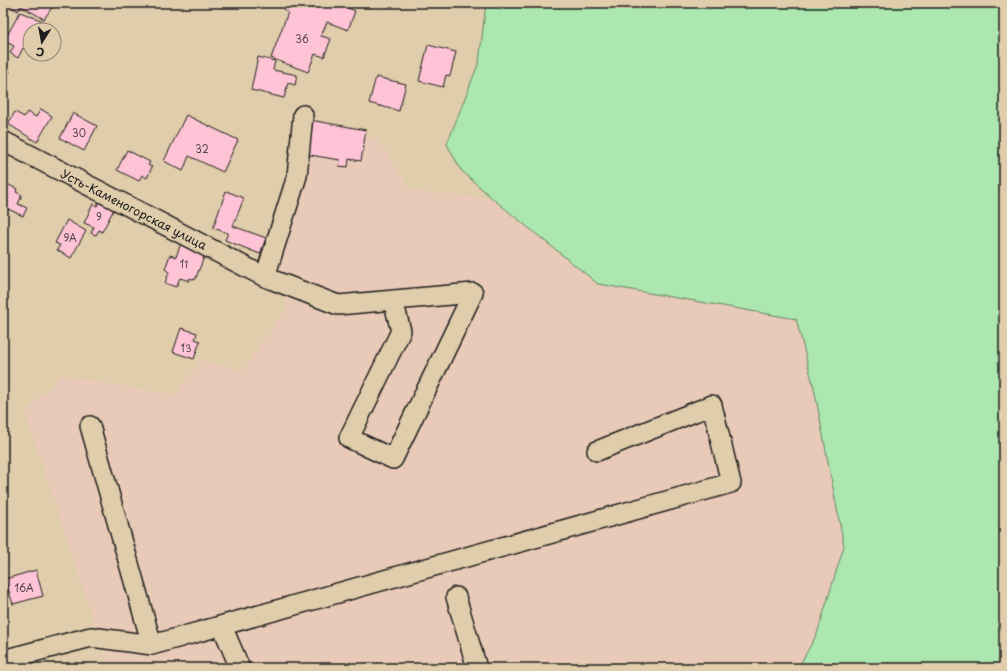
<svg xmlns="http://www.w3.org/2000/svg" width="1007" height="671" viewBox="0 0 1007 671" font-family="'Playpen Sans',sans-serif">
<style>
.built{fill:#e9cab8}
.green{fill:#abe7ae;stroke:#648265}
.building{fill:#fec4d5;stroke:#1c1c1c}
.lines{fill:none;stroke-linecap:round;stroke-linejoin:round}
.minor-casing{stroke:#1c1c1c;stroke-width:22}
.minor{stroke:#e0cdab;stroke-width:19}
.labels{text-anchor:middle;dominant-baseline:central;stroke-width:3;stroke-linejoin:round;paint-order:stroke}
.number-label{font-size:10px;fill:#54464a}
.street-label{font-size:12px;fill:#1c1c1c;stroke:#e0cdab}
</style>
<rect width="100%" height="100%" fill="#e0cdab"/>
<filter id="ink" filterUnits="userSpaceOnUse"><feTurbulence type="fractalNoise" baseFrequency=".025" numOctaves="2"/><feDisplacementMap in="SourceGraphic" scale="8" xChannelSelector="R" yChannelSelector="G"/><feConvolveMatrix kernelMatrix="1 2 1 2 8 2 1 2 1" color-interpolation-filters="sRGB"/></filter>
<g filter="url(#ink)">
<path class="built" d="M 323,121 L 378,140 L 412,191 L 493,199 L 598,284 L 796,318 L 814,388 L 844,546 L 817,634 L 798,668 L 109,668 L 25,412 L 61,375 L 175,395 L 201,360 L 242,370 L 288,306 L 270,267 Z"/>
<path class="green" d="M 486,3 L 1004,3 L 1004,668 L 798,668 L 817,634 L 844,546 L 814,388 L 796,319 L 598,284 L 493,199 L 461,170 L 447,144 L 479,62 Z"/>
<path class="building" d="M 55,3 L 44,19 L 21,6 L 18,11 L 6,4 Z
M 287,3 L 336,3 L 355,11 L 348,30 L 327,22 L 321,36 L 331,39 L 324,57 L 315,54 L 308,72 L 271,58 L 288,12 L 284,10 Z
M 20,12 L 43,21 L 38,30 L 30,30 L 30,48 L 29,51 L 23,48 L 18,58 L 10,53 L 14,46 L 4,41 Z
M 428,45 L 456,52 L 450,76 L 446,75 L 443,87 L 419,81 Z
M 258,57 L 275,61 L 273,70 L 297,75 L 295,85 L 288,83 L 284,98 L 251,90 Z
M 3,68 L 10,71 L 3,84 Z
M 376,77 L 406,84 L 399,111 L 369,103 Z
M 41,109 L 52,116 L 37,142 L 8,124 L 15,112 L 24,117 L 27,112 L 36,117 Z
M 73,113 L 97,126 L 84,151 L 60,138 Z
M 186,115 L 238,140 L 223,172 L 189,156 L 183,171 L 164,161 Z
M 310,120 L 366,130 L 361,161 L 349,159 L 348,167 L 339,166 L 340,160 L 304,154 Z
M 127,150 L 150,162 L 148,165 L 152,167 L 147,178 L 142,175 L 139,181 L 117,170 Z
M 3,182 L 17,189 L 16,192 L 22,195 L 18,204 L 27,208 L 23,216 L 8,209 L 5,214 L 3,213 Z
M 226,191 L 244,198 L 233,226 L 266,238 L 260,254 L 225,240 L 228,233 L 213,228 Z
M 99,202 L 114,209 L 102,232 L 99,230 L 96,235 L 91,233 L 94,227 L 84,223 L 93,204 L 97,206 Z
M 67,220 L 86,231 L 71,258 L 57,250 L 60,245 L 55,243 Z
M 181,243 L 206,252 L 195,280 L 190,278 L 189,281 L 180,278 L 176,287 L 165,283 L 169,272 L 165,269 L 170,255 L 176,257 Z
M 181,328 L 197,333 L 195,339 L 200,341 L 194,359 L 173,352 Z
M 36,570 L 43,596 L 13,604 L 5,579 Z"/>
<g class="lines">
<g class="minor-casing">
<path id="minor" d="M 3,141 L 265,277 L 338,305 L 473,293
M 265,277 L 297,176 L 303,115
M 393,300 L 401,331 L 349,438 L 393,459 L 473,293
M 90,426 L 152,645
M 456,597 L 477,668
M 222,626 L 240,668
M 3,660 L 91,637 L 152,645 L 731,483 L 712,405 L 597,451"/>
</g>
<use href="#minor" class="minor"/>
</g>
</g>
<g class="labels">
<g class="number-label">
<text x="302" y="38">36</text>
<text x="79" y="132">30</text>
<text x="202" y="148">32</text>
<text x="99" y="216">9</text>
<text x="70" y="237">9А</text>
<text x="184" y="263">11</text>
<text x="186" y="347">13</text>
<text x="24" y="587">16А</text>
</g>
<g class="street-label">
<text transform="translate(134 209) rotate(27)">Усть-Каменогорская улица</text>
</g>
</g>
<rect width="1007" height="671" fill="none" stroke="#e0cdab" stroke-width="16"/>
<rect x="8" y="8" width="991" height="655" fill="none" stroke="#1c1c1c" stroke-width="1.5" filter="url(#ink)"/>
<g transform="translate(42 42) rotate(191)"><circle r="19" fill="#e0cdab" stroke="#928672"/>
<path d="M0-3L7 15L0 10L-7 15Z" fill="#1c1c1c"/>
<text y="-6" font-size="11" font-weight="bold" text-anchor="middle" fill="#1c1c1c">С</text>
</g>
</svg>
